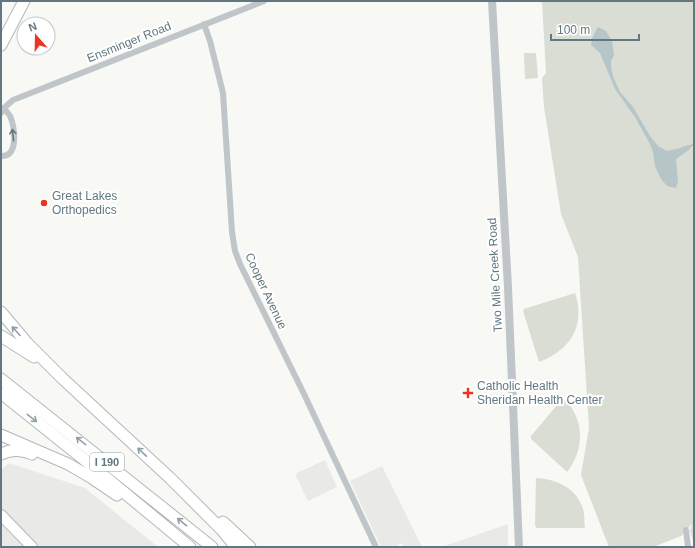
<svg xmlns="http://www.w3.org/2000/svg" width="695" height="548" viewBox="0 0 695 548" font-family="Helvetica,sans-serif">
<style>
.built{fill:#e9e9e8}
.green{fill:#d9ddd4}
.water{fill:#b6c6c8}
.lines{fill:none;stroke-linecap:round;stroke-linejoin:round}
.stream{stroke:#b6c6c8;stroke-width:2}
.primary-casing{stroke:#b2b9bc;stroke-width:12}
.motorway-casing{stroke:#b2b8bb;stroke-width:13}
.minor{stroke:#bfc5c8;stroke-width:6}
.tertiary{stroke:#bfc5c8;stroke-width:8}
.primary{stroke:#fff;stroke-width:10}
.motorway{stroke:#fff;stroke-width:11}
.oneway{stroke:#627881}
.oneway2{stroke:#91a0a7}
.poi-dot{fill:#e93524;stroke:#fff;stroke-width:1.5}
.labels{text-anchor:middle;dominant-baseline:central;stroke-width:4;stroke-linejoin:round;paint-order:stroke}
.shield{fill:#fff;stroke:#91a0a7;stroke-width:1}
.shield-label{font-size:11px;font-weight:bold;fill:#627881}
.street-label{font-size:12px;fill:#627881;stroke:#fff}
.poi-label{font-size:12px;fill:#627881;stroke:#fff;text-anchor:start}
</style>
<rect width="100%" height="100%" fill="#f8f8f5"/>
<path class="built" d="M 325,460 L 337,487 L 308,501 L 295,474 Z
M 9,463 L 85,488 L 158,547 L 1,547 L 1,470 Z
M 382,466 L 422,547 L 404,547 L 402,543 L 394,547 L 381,547 L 350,481 Z
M 508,524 L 508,547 L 442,547 Z"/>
<path class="green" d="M 542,1 L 694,1 L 694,544 L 690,531 L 692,524 L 681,536 L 653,547 L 609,547 L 581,475 L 589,428 L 578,257 L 561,214 L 544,107 L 542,78 L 546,73 Z
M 524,53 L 536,53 L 538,78 L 525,79 Z
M 575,293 C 586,326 570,350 539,362 L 523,311 L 524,309 Z
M 563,398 C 585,418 585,449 567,472 L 531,439 L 531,436 Z
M 536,478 C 556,479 577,488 583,509 C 585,515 584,522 585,528 L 537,528 L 535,526 Z"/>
<path class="water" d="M 598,27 L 606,31 L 612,41 L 614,55 L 611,61 L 611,68 L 614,79 L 620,92 L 633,107 L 650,136 L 658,146 L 667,151 L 677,149 L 688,145 L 692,145 L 690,149 L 676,159 L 678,182 L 676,188 L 667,186 L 661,179 L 655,166 L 653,152 L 650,144 L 635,117 L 615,89 L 600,53 L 591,45 L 592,38 Z"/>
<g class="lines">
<path class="stream" d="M 692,145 L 694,144"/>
<g class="primary-casing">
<path id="primary" d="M 1,515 L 32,547"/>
</g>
<g class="motorway-casing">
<path id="motorway" d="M 1,45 L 24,1
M 1,312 L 27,343 L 63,379 L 170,478 L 222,530 L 236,547
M 1,336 L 34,357
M 1,379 L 212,547
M 1,393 L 86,461 L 190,547
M 1,435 L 68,464 L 92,478 L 117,495
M 1,454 C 12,449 21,450 32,454
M 223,522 L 250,547"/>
</g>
<path class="minor" d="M 204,24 L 210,41 L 223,93 L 232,232 L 235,251 L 240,264 L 304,394 L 376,547
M 1,113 L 4,108 L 13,100 L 264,1
M 1,156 C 19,158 15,126 10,116 C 8,113 6,111 4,108
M 686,530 L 688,547"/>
<path class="tertiary" d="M 492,1 L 508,287 L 519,547"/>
<use href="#primary" class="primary"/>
<use href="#motorway" class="motorway"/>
</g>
<defs><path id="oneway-shaft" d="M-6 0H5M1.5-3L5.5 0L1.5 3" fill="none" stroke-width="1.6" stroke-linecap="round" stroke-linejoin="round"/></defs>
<use class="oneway" href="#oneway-shaft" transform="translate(13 135) rotate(-96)"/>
<g class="oneway2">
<use href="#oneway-shaft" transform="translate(16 331) rotate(-132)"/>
<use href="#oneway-shaft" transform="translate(32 418) rotate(38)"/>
<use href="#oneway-shaft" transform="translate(81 441) rotate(-142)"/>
<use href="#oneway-shaft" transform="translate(142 452) rotate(-137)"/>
<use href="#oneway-shaft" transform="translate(182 522) rotate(-141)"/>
</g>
<g class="poi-dot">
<circle cx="44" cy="203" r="4"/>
<path d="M466 387h4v4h4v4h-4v4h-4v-4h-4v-4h4z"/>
</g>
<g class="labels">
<rect class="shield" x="90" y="453" width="34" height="18" rx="3"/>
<g class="shield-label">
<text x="107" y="462">I 190</text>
</g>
<g class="street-label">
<text transform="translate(129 42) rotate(-22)">Ensminger Road</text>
<text transform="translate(495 275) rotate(-93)">Two Mile Creek Road</text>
<text transform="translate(266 291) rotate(65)">Cooper Avenue</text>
</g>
<g class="poi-label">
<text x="52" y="196">Great Lakes<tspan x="52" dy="14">Orthopedics</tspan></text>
<text x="477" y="386">Catholic Health<tspan x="477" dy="14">Sheridan Health Center</tspan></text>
</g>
</g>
<rect width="695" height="548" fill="none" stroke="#627881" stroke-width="4"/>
<g transform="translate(36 36) rotate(340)"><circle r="19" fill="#ffffff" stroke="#c0c9cd"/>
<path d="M0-3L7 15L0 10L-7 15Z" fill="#e93524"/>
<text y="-6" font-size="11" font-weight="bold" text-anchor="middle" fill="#627881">N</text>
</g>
<path d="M551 34v6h88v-6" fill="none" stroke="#627881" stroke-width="2"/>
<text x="557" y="34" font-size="12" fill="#627881" stroke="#ffffff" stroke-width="3" paint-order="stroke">100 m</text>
</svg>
